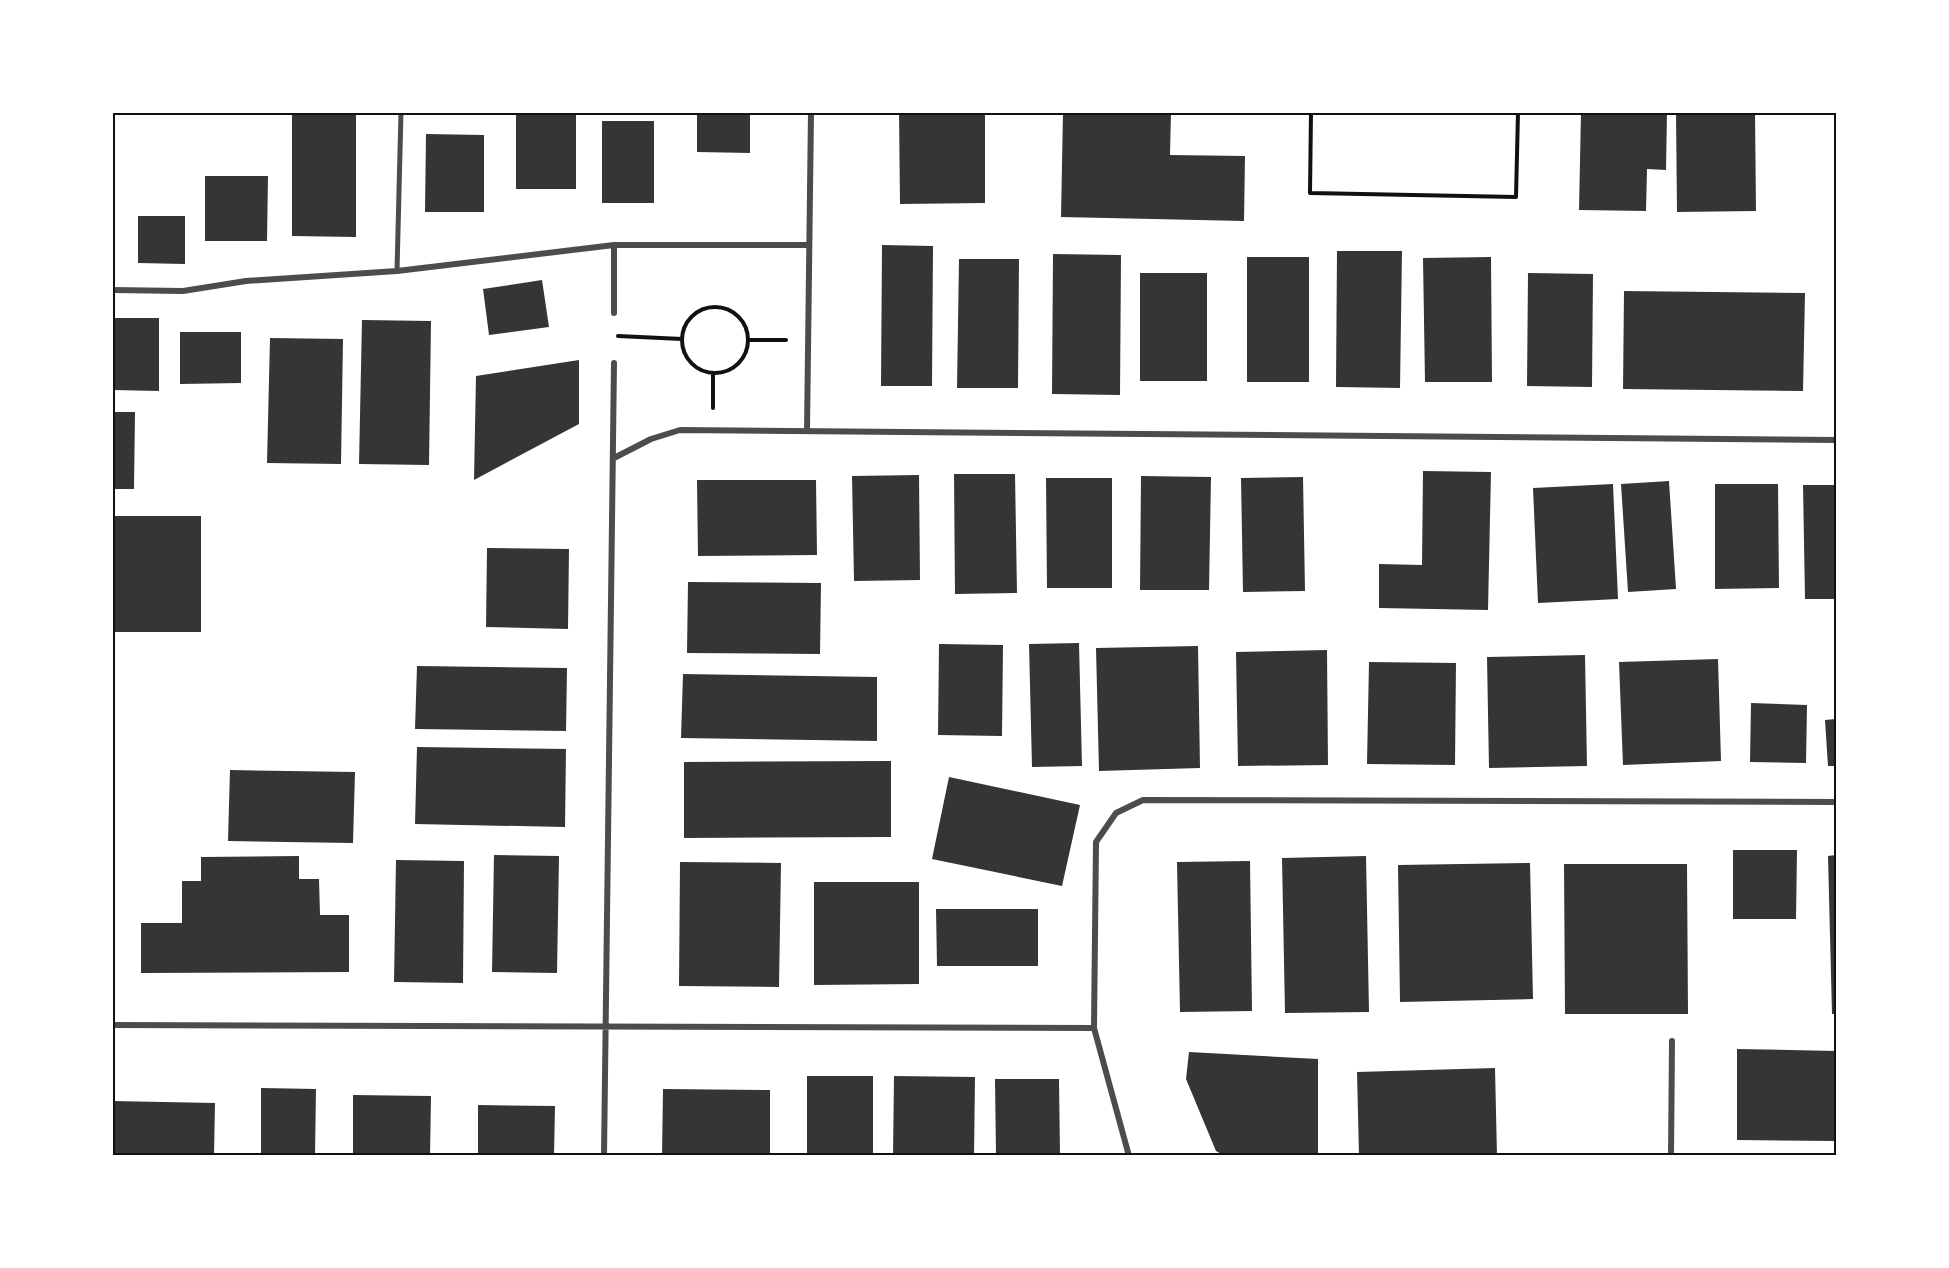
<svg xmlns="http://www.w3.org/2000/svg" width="1949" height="1268" viewBox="0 0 1949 1268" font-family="'DejaVu Sans',sans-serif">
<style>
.building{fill:#353535}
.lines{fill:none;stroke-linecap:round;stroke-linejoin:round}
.path{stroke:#111;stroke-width:4}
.pedestrian{stroke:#4c4c4c;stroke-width:5}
.minor{stroke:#4c4c4c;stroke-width:6}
.neatline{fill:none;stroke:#111;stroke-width:2}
</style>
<rect width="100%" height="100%" fill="#fff"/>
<path class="building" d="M 292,112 L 356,112 L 356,237 L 292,236 Z
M 516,112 L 576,112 L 576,189 L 516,189 Z
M 697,112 L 750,112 L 750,153 L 697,152 Z
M 899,112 L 985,112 L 985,203 L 900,204 Z
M 1063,112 L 1171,112 L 1170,155 L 1245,156 L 1244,221 L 1061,217 Z
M 1581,112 L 1667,112 L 1666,170 L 1647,169 L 1646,211 L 1579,210 Z
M 1676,112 L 1755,112 L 1756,211 L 1677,212 Z
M 602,121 L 654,121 L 654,203 L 602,203 Z
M 426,134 L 484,135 L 484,212 L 425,212 Z
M 205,176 L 268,176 L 267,241 L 205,241 Z
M 138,216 L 185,216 L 185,264 L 138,263 Z
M 882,245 L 933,246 L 932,386 L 881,386 Z
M 1337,251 L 1402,251 L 1400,388 L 1336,387 Z
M 1053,254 L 1121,255 L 1120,395 L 1052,394 Z
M 1247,257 L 1309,257 L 1309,382 L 1247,382 Z
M 1491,257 L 1492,382 L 1425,382 L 1423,258 Z
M 959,259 L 1019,259 L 1018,388 L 957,388 Z
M 1140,273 L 1207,273 L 1207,381 L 1140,381 Z
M 1528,273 L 1593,274 L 1592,387 L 1527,386 Z
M 542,280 L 549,327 L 489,335 L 483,289 Z
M 1624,291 L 1805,293 L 1803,391 L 1623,389 Z
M 112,318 L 159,318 L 159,391 L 112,390 Z
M 362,320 L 431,321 L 429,465 L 359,464 Z
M 180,332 L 241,332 L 241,383 L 180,384 Z
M 270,338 L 343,339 L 341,464 L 267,463 Z
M 579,360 L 579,424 L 474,480 L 476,376 Z
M 112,412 L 135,412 L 134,489 L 112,489 Z
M 1423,471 L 1491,472 L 1488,610 L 1379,608 L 1379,564 L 1422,565 Z
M 954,474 L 1015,474 L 1017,593 L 955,594 Z
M 919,475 L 920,580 L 854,581 L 852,476 Z
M 1141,476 L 1211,477 L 1209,590 L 1140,590 Z
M 1303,477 L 1305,591 L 1243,592 L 1241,478 Z
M 1046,478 L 1112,478 L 1112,588 L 1047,588 Z
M 697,480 L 816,480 L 817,555 L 698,556 Z
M 1669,481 L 1676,589 L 1628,592 L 1621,484 Z
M 1613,484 L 1618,599 L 1538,603 L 1533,488 Z
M 1715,484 L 1778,484 L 1779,588 L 1715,589 Z
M 1803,485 L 1836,485 L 1836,599 L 1805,599 Z
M 112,516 L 201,516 L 201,632 L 112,632 Z
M 487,548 L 569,549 L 568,629 L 486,627 Z
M 688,582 L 821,583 L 820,654 L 687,653 Z
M 1079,643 L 1082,766 L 1032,767 L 1029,644 Z
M 939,644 L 1003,645 L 1002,736 L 938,735 Z
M 1198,646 L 1200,768 L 1099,771 L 1096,648 Z
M 1327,650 L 1328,765 L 1238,766 L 1236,652 Z
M 1585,655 L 1587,766 L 1489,768 L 1487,657 Z
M 1718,659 L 1721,761 L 1623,765 L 1619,662 Z
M 1369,662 L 1456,663 L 1455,765 L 1367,764 Z
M 417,666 L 567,668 L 566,731 L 415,729 Z
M 683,674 L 877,677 L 877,741 L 681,738 Z
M 1751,703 L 1807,705 L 1806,763 L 1750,762 Z
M 1836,719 L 1836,766 L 1828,766 L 1825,720 Z
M 417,747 L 566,749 L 565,827 L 415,824 Z
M 891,761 L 891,837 L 684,838 L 684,762 Z
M 230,770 L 355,772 L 353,843 L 228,841 Z
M 949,777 L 1080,805 L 1062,886 L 932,859 Z
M 1733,850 L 1797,850 L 1796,919 L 1733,919 Z
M 494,855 L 559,856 L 557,973 L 492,972 Z
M 1836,855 L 1836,1014 L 1832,1014 L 1828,856 Z
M 299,856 L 299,879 L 319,879 L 320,915 L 349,915 L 349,972 L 141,973 L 141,923 L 182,923 L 182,881 L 201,881 L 201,857 Z
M 1366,856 L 1369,1012 L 1285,1013 L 1282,858 Z
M 396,860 L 464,861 L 463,983 L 394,982 Z
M 1250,861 L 1252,1011 L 1180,1012 L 1177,862 Z
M 680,862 L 781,863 L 779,987 L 679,986 Z
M 1530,863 L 1533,999 L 1400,1002 L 1398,865 Z
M 1564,864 L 1687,864 L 1688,1014 L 1565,1014 Z
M 814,882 L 919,882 L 919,984 L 814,985 Z
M 936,909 L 1038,909 L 1038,966 L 937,966 Z
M 1737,1049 L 1836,1051 L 1836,1141 L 1737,1140 Z
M 1189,1052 L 1318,1059 L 1318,1156 L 1225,1156 L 1216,1151 L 1186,1079 Z
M 1495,1068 L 1497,1156 L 1359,1156 L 1357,1072 Z
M 807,1076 L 873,1076 L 873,1156 L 807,1156 Z
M 894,1076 L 975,1077 L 974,1156 L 893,1156 Z
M 995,1079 L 1059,1079 L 1060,1156 L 996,1156 Z
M 261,1088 L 316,1089 L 315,1156 L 261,1156 Z
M 663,1089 L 770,1090 L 770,1156 L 662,1156 Z
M 353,1095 L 431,1096 L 430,1156 L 353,1156 Z
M 112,1101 L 215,1103 L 214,1156 L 112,1156 Z
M 478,1105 L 555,1106 L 554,1156 L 478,1156 Z"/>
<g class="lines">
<path class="path" d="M 1311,112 L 1310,193 L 1516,197 L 1518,112
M682 340a33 33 0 1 1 66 0a33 33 0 1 1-66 0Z
M 618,336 L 682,339
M 748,340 L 786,340
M 713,373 L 713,408"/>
<path class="pedestrian" d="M 397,271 L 401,112"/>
<path class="minor" d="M 614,245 L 614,313
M 112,290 L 183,291 L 246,281 L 397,271 L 614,245 L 808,245
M 807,431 L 811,112
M 614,458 L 651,439 L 680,430 L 1836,440
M 112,1025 L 1094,1028
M 604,1156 L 614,363
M 1129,1156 L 1094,1028 L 1096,842 L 1116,813 L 1143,800 L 1836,802
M 1671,1156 L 1672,1041"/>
</g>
<rect width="1949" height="1268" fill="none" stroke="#ffffff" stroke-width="228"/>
<rect x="114" y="114" width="1721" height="1040" class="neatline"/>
</svg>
